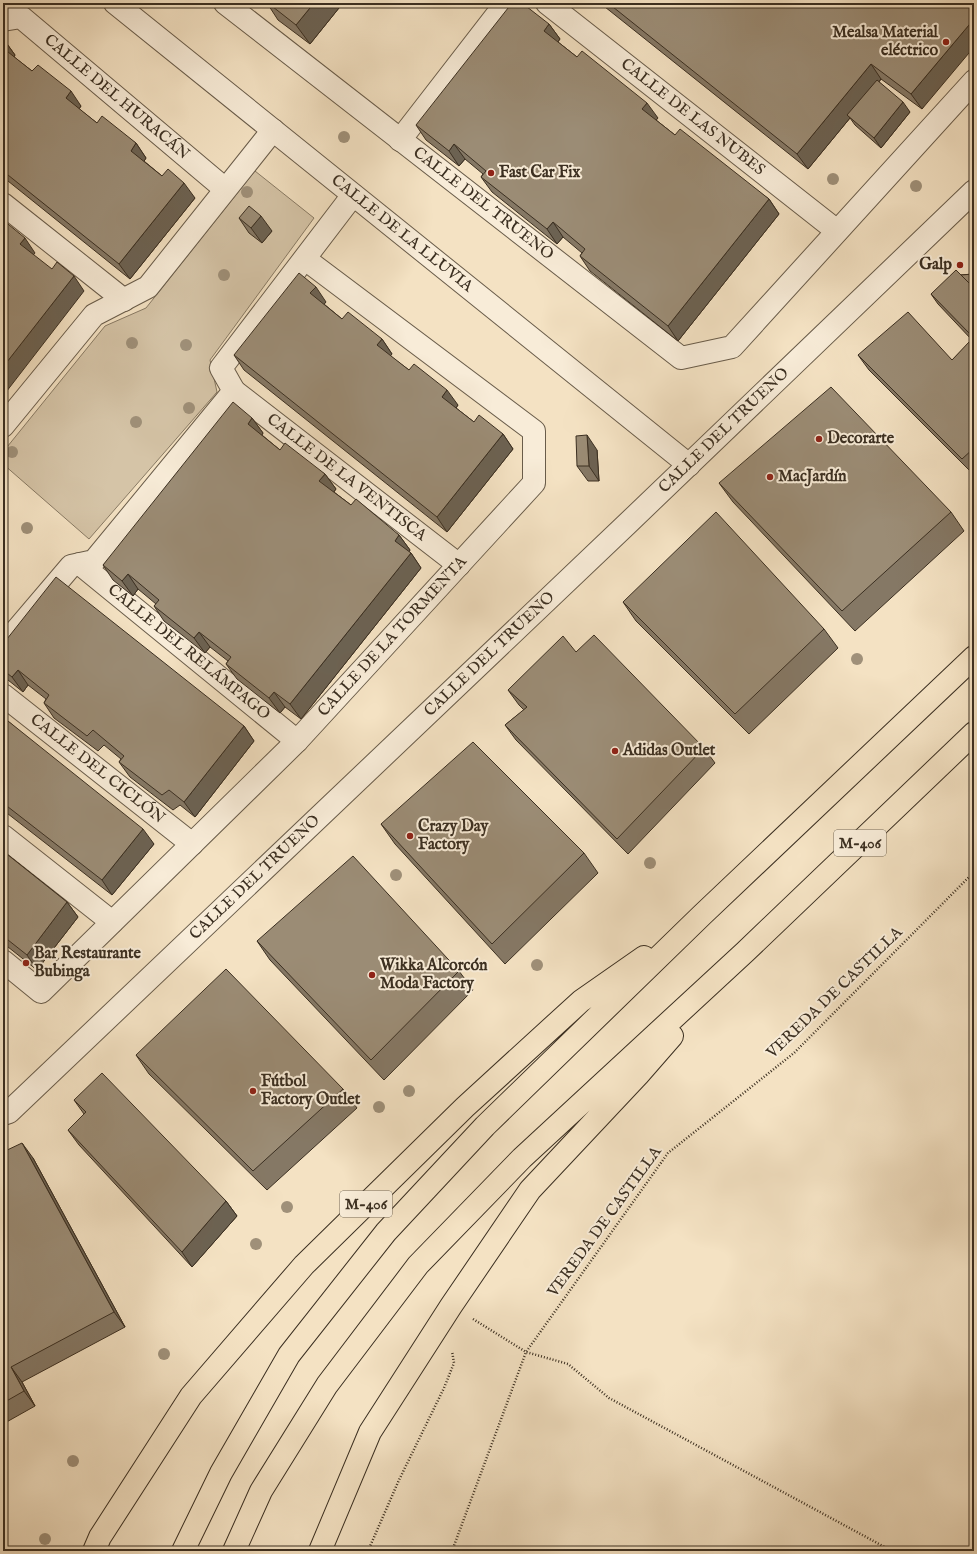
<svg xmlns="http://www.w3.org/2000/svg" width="977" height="1554" viewBox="0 0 977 1554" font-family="'IM FELL English',serif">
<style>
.green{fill:#d5c4a7;stroke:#887a64}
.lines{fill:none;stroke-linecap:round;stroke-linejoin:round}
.minor-casing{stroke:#695c4a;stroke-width:24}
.highway-casing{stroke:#3b2f21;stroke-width:24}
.path{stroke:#3b2f21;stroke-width:2.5;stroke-dasharray:1 2;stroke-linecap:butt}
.minor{stroke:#f8ecd8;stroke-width:22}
.highway{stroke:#f4e2c3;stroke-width:22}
.tree{fill:#9f9079}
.wall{fill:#857865;stroke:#3b2f21}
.shaded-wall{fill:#6c6252;stroke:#3b2f21}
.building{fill:#9b8c75;stroke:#3b2f21}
.poi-dot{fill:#8f2418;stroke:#f8ecd8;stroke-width:1.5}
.labels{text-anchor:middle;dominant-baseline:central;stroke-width:4;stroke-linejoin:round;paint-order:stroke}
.shield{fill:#f8ecd8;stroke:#746858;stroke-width:1}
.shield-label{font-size:15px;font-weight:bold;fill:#3b2f21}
.poi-label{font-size:16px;font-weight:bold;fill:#3b2f21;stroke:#f8ecd8;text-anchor:start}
.street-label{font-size:16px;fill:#3b2f21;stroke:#f8ecd8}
</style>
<rect width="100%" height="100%" fill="#f4e2c3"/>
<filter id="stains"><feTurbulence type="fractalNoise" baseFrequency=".005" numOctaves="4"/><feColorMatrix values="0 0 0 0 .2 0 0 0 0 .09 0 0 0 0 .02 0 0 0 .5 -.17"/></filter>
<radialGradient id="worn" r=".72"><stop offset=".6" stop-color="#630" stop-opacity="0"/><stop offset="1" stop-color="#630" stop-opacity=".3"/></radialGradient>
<path class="green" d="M 255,171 L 314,218 L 210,360 L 217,392 L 89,539 L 3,464 L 3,452 L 105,326 L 146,308 Z"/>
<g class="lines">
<g class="minor-casing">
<g id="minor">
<path id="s1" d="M 115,3 L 689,465"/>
<path id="s2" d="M 225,3 L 681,358 L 732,347 L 974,81"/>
<path id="s3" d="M 547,3 L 837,231"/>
<path id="s4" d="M 3,20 L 21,17 L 225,189"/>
<path d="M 400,140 L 506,3"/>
<path d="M 3,204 L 124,300"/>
<path id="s5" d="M 234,391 L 459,565"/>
<path d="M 3,426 L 94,315 L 148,287 L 273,130"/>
<path id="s6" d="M 80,564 L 297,741"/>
<path d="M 3,646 L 71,566 L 94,561 L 234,391 L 221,368 L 353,195"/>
<path id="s7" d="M 3,695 L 192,844"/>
<path d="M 3,836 L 112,922"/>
<path id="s8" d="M 3,961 L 41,992 L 297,741 L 534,483 L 534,431 L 305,259"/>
<path id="s9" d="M 3,1114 L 9,1112 L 627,524 L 974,191"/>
</g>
</g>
<g class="highway-casing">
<path id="highway" d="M 94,1551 L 100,1537 L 191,1396 L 304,1265 L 465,1107 L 581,1001 L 644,957
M 183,1551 L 221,1473 L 289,1355 L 386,1232 L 485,1126 L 702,915 L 974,657
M 234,1551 L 261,1491 L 327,1385 L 418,1265 L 522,1158 L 745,952 L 974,733
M 320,1551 L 370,1432 L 451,1306 L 530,1190 L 638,1075 L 672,1036"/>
</g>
<path class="path" d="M 473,1319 L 526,1352 L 568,1364 L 609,1398 L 892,1551
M 368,1551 L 399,1480 L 444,1388 L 454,1363 L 452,1351
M 452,1551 L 526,1352 L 668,1153 L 794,1053 L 974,872"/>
<use href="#minor" class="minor"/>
<use href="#highway" class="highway"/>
</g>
<g class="tree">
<circle cx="344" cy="137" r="6"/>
<circle cx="833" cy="179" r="6"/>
<circle cx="916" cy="186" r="6"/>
<circle cx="247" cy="192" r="6"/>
<circle cx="224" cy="275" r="6"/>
<circle cx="132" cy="343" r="6"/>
<circle cx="186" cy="345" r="6"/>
<circle cx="189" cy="408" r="6"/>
<circle cx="136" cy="422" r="6"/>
<circle cx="12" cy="452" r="6"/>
<circle cx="27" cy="528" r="6"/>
<circle cx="857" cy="659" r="6"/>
<circle cx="650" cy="863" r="6"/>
<circle cx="396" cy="875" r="6"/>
<circle cx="537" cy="965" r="6"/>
<circle cx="409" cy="1091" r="6"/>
<circle cx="379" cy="1107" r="6"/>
<circle cx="287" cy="1207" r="6"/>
<circle cx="256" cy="1244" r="6"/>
<circle cx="164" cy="1354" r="6"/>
<circle cx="73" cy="1461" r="6"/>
<circle cx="45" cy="1539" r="6"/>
</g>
<path class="wall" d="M 267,3 L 343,3 L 310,44 L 278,20 Z
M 600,3 L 974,3 L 922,109 L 881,79 L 879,82 L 910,112 L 881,148 L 855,125 L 850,118 L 808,169 Z
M 549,24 L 560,39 L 558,42 L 577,57 L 658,118 L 656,120 L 675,135 L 769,199 L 779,214 L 678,341 L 590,271 L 580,256 L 582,253 L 563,237 L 557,244 L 492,192 L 481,177 L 483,174 L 465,159 L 459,166 L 426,140 L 416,125 Z
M 3,38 L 15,55 L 14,57 L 32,71 L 81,106 L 79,109 L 97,123 L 136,143 L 146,158 L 144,161 L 162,176 L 195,198 L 130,279 L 3,177 Z
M 239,218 L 272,231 L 262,243 L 249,233 Z
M 974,273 L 974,473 L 973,474 L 869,370 L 858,355 L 952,360 L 972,340 L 938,304 L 931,294 L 961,275 L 973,274 Z
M 326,302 L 324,304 L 342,319 L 382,339 L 392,354 L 390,356 L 409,370 L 458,405 L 456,408 L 474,422 L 503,434 L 513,449 L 447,532 L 244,370 L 234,355 Z
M 252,418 L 263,433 L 262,435 L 280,450 L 325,474 L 336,489 L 334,492 L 351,505 L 399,535 L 410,550 L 409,552 L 411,553 L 421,568 L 301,719 L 285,707 L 280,713 L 237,679 L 226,664 L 228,661 L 210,647 L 205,653 L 164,621 L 154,606 L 156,604 L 138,589 L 133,596 L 113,580 L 103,565 Z
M 597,450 L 599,481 L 588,481 L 577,466 Z
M 719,483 L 951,512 L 964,531 L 855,631 L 733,502 Z
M 623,602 L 824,629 L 838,648 L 749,734 L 636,621 Z
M 3,644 L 244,726 L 254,741 L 195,817 L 180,805 L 173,810 L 130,777 L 119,762 L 121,759 L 104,745 L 98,751 L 54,718 L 44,703 L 46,699 L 28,685 L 23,692 L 3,676 Z
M 576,652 L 704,748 L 715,763 L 628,854 L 516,740 L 505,725 L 524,710 L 519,705 L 508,690 Z
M 3,717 L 154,844 L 112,895 L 3,810 Z
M 381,824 L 584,853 L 598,873 L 505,964 L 395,844 Z
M 3,851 L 67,902 L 78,917 L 37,970 L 3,943 Z
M 257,941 L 459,971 L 473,990 L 384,1080 L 270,960 Z
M 136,1055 L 343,1089 L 357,1108 L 267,1190 L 149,1074 Z
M 74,1100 L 226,1201 L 237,1216 L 192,1267 L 79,1145 L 68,1130 L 84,1114 Z
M 3,1152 L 33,1158 L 125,1327 L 22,1382 L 35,1406 L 3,1424 Z"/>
<path class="shaded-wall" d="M 314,3 L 343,3 L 310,44 L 296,25 Z
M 974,19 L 974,47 L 922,109 L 911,94 Z
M 549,24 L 560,39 L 554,46 L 544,31 Z
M 4,40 L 15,55 L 11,61 L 3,50 L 3,42 Z
M 871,64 L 881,79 L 850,117 L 847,115 L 850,118 L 808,169 L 797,154 Z
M 71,91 L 81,106 L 76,113 L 66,98 Z
M 903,102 L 910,112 L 881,148 L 874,138 Z
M 647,103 L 658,118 L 653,124 L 642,109 Z
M 136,143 L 146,158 L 141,166 L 131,151 Z
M 454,144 L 465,159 L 459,166 L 449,151 Z
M 184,183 L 195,198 L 130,279 L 119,264 Z
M 769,199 L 779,214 L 678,341 L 668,326 Z
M 261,216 L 272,231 L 262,243 L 251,228 Z
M 553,222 L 563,237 L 557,244 L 547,229 Z
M 25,238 L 35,253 L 30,259 L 20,244 Z
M 74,276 L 84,291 L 3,396 L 3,367 Z
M 316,287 L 326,302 L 321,308 L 310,293 Z
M 382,339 L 392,354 L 387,360 L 377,345 Z
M 447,390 L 458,405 L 453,412 L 442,397 Z
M 252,418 L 263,433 L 259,439 L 248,424 Z
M 503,434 L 513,449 L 447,532 L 437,517 Z
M 587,435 L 597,450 L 599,481 L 589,466 Z
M 325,474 L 336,489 L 330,496 L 319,481 Z
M 399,535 L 410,550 L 406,556 L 395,541 Z
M 411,553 L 421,568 L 301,719 L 290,704 Z
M 128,574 L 138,589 L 133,596 L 122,581 Z
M 199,632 L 210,647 L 205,653 L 194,638 Z
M 18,670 L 28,685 L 23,692 L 12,677 Z
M 274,692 L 285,707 L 280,713 L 269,698 Z
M 244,726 L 254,741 L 195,817 L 184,802 Z
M 143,829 L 154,844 L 112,895 L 102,880 Z
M 67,902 L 78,917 L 37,970 L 27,955 Z
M 22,1143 L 33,1158 L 125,1327 L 114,1312 Z
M 226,1201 L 237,1216 L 192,1267 L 182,1252 Z
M 11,1367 L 22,1382 L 35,1406 L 24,1391 Z"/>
<path class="building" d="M 268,3 L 314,3 L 296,25 Z
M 512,3 L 522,3 L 549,24 L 544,31 L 577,57 L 582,51 L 647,103 L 642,109 L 675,135 L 680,129 L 769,199 L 668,326 L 580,256 L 585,249 L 553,222 L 547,229 L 481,177 L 486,171 L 454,144 L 449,151 L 416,125 Z
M 608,3 L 974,3 L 974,19 L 911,94 L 871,64 L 797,154 Z
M 3,48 L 32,71 L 38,65 L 71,91 L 66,98 L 97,123 L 102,116 L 136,143 L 131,151 L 162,176 L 168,169 L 184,183 L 119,264 L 3,171 Z
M 877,80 L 903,102 L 874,138 L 847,115 Z
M 249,206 L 261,216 L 251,228 L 239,218 Z
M 3,220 L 25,238 L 20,244 L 52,269 L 57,262 L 74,276 L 3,367 Z
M 956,270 L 974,288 L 974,334 L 970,334 L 931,294 Z
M 299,273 L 316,287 L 310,293 L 342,319 L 348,312 L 382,339 L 377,345 L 409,370 L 414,364 L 447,390 L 442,397 L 474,422 L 479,415 L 503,434 L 437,517 L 234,355 Z
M 974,273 L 974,288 L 961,275 L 973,274 Z
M 908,312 L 952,360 L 969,342 L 974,339 L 974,448 L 962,459 L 858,355 Z
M 831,387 L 951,512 L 842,611 L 719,483 Z
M 233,402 L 252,418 L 248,424 L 280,450 L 285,443 L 325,474 L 319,481 L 351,505 L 356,499 L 399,535 L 395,541 L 411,553 L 290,704 L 274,692 L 269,698 L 226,664 L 231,657 L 199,632 L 194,638 L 154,606 L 159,600 L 128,574 L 122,581 L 103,565 Z
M 587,435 L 589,466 L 577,466 L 576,436 Z
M 716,512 L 824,629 L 735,714 L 623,602 Z
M 56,577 L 244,726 L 184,802 L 169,790 L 162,795 L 119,762 L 124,756 L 93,730 L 87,736 L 44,703 L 49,695 L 18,670 L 12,677 L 3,670 L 3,644 Z
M 594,635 L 704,748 L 617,839 L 505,725 L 527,707 L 508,690 L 563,636 L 576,652 Z
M 3,717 L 143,829 L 102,880 L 3,803 Z
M 473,742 L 584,853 L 492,944 L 381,824 Z
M 3,851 L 67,902 L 27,955 L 3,936 Z
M 353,856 L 459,971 L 371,1060 L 257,941 Z
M 226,969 L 343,1089 L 253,1171 L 136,1055 Z
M 102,1073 L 226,1201 L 182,1252 L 68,1130 L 86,1112 L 74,1100 Z
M 22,1143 L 114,1312 L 11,1367 L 24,1391 L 3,1403 L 3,1152 Z"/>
<g class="poi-dot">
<circle cx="946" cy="42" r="4"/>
<circle cx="491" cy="173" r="4"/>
<circle cx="960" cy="265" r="4"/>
<circle cx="819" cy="439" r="4"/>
<circle cx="770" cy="477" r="4"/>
<circle cx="615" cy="751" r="4"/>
<circle cx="410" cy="836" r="4"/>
<circle cx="26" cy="963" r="4"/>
<circle cx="372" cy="975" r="4"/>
<circle cx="253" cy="1091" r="4"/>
</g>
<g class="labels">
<g class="shield">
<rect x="834" y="830" width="52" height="26" rx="3"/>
<rect x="340" y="1191" width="52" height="26" rx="3"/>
</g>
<g class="shield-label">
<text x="860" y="843">M-406</text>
<text x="366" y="1204">M-406</text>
</g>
<g class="poi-label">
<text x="938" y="33" text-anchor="end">Mealsa Material<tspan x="938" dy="18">eléctrico</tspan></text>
<text x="499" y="173">Fast Car Fix</text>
<text x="952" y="265" text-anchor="end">Galp</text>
<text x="827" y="439">Decorarte</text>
<text x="778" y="477">MacJardín</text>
<text x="623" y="751">Adidas Outlet</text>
<text x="418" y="827">Crazy Day<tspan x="418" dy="18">Factory</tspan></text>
<text x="34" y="954">Bar Restaurante<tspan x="34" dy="18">Bubinga</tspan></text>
<text x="380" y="966">Wikka Alcorcón<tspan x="380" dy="18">Moda Factory</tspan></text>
<text x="261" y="1082">Fútbol<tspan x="261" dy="18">Factory Outlet</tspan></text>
</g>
<g class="street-label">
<text stroke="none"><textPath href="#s4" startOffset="143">CALLE DEL HURACÁN</textPath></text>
<text stroke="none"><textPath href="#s3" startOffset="185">CALLE DE LAS NUBES</textPath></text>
<text stroke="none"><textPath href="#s2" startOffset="327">CALLE DEL TRUENO</textPath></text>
<text stroke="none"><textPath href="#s1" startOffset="368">CALLE DE LA LLUVIA</textPath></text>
<text stroke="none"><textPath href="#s9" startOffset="994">CALLE DEL TRUENO</textPath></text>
<text stroke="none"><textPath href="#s5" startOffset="142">CALLE DE LA VENTISCA</textPath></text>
<text stroke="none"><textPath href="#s8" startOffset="549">CALLE DE LA TORMENTA</textPath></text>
<text stroke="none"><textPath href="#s6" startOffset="140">CALLE DEL RELÁMPAGO</textPath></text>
<text stroke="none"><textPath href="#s9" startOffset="670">CALLE DEL TRUENO</textPath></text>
<text stroke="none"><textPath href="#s7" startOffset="120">CALLE DEL CICLÓN</textPath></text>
<text stroke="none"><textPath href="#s9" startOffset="346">CALLE DEL TRUENO</textPath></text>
<text transform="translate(835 993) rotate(-44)">VEREDA DE CASTILLA</text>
<text transform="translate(605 1222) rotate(-54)">VEREDA DE CASTILLA</text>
</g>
</g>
<rect width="977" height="1554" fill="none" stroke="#f4e2c3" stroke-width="16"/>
<rect x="4" y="4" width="969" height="1546" fill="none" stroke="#3b2f21" stroke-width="2"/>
<rect x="8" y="8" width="961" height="1538" fill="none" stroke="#3b2f21"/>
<rect width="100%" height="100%" filter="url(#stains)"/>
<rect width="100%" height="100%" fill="url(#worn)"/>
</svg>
